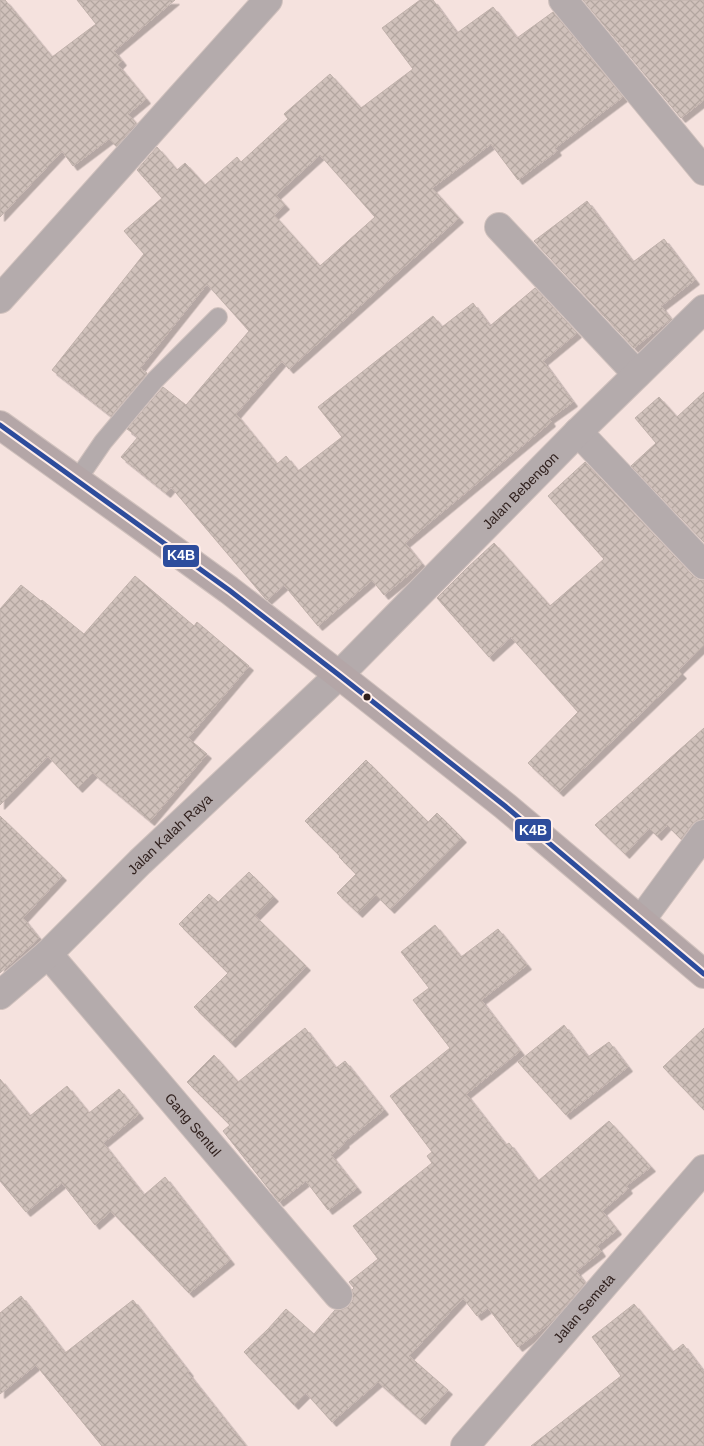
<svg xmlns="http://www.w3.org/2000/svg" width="704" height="1446" viewBox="0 0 704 1446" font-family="Arial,sans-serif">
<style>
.building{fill:url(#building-cross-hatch);stroke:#c0b1ab;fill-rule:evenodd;filter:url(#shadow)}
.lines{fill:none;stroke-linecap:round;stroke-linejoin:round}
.lane-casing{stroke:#d0c1bd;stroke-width:20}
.street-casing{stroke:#d0c1bd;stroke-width:30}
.highway-casing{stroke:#d0c1bd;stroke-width:30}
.lane{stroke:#b4abac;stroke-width:18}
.street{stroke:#b4abac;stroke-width:28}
.highway{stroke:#b4a6a7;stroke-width:28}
.bus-1-casing{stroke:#ffeeea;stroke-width:9}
.bus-1{stroke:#2d4c9c;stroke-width:5}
.bus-dot{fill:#30201d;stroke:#ffeeea;stroke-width:2}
.labels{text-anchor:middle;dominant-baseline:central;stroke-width:5;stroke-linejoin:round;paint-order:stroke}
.street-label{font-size:14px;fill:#30201d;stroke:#ffeeea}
.line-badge{stroke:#ffeeea;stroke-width:2}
.badge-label{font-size:14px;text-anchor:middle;font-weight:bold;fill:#fff}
</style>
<defs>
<pattern id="building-cross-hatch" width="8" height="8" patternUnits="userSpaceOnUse" patternTransform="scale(1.25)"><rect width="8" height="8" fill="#d0c1bb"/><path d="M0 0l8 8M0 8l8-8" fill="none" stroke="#b3a6a0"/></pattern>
<filter id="shadow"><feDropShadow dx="4.5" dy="4.5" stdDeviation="0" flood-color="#0004"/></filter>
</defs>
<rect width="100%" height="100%" fill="#f5e2de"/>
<path class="building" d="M 0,0 L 5,0 L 52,57 L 96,24 L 77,0 L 175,0 L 114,51 L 122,61 L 118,65 L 146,99 L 128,114 L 136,123 L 116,146 L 109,139 L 73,166 L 62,151 L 0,217 Z
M 420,0 L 433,0 L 457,33 L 493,7 L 517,38 L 553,12 L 623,97 L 555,148 L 557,151 L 518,180 L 491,144 L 432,188 L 459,218 L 289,369 L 282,361 L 236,414 L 277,464 L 286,456 L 298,471 L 342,437 L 318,407 L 433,316 L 442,327 L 473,303 L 490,326 L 535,288 L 577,333 L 543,361 L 573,402 L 549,419 L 551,422 L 405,543 L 422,564 L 384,595 L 372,580 L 318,626 L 284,585 L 267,600 L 264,597 L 171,487 L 166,493 L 121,457 L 138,437 L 127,429 L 163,387 L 186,405 L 249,331 L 207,284 L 140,368 L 147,373 L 111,416 L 52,370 L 144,254 L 124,231 L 162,198 L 137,170 L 157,147 L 177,170 L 185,163 L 205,185 L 237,157 L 241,162 L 288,119 L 284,114 L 330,74 L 361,108 L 413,69 L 382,28 ZM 320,155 L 375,217 L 320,266 L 274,215 L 285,205 L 276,195 Z
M 583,0 L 704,0 L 704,100 L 681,118 Z
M 587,201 L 633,262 L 664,239 L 695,280 L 661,306 L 671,319 L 634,348 L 534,241 Z
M 704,392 L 704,542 L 631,466 L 656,443 L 635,418 L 659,397 L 677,417 Z
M 585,462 L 693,576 L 699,580 L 704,580 L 704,645 L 678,670 L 682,674 L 559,792 L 528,763 L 578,712 L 511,637 L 489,657 L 437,598 L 467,568 L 494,543 L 550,606 L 604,559 L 548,496 Z
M 135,576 L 194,626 L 197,622 L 249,666 L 188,738 L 207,754 L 150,821 L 93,773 L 78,788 L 48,756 L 0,805 L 0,609 L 21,585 L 41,601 L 42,600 L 84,634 Z
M 704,728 L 704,819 L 697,820 L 692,824 L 681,839 L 667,825 L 657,836 L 649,828 L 625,854 L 595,825 Z
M 366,760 L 428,822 L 437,813 L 462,838 L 390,909 L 376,895 L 358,913 L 337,893 L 356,874 L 339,857 L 340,856 L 305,821 Z
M 0,816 L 62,876 L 23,918 L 39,938 L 0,973 Z
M 249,872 L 274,897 L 255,916 L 306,966 L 231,1043 L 194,1007 L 228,973 L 179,924 L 209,894 L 218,902 Z
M 435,925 L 461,957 L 498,929 L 527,965 L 481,1000 L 520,1051 L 466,1094 L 506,1145 L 509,1143 L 538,1181 L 609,1121 L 651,1167 L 626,1186 L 628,1189 L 602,1211 L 617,1230 L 597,1246 L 601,1252 L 576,1271 L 585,1283 L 551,1322 L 518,1347 L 488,1308 L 477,1316 L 463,1298 L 409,1356 L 448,1390 L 421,1420 L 378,1382 L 332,1422 L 306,1393 L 294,1405 L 244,1352 L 268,1329 L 286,1309 L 314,1334 L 335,1310 L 341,1310 L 348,1307 L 353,1300 L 352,1290 L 354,1288 L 349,1282 L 378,1259 L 353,1226 L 432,1163 L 427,1156 L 432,1152 L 390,1096 L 450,1048 L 413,1000 L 429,988 L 401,952 Z
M 564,1025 L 588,1057 L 609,1042 L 628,1067 L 566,1115 L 518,1062 Z
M 305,1028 L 336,1068 L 345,1061 L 384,1110 L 344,1142 L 345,1143 L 331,1155 L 357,1188 L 328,1210 L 306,1181 L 279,1202 L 223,1131 L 230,1125 L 187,1082 L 214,1055 L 238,1082 Z
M 704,1028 L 704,1110 L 663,1067 Z
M 0,1079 L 30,1116 L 67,1086 L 89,1113 L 119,1089 L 139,1114 L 103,1143 L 144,1195 L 165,1177 L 230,1260 L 189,1293 L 111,1211 L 95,1225 L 62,1183 L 26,1212 L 0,1181 Z
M 21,1296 L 65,1353 L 133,1300 L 189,1372 L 188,1373 L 246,1446 L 102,1446 L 36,1365 L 0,1394 L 0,1313 Z
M 634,1304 L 673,1352 L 683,1344 L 704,1372 L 704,1446 L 531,1446 L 621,1376 L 592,1337 Z"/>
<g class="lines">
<g class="lane-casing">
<path id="lane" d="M 77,480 L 103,442 L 155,380 L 218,317"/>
</g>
<g class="street-casing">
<g id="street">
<path d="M 563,0 L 704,171"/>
<path d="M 499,227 L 637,374"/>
<path d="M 0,299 L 268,0"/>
<path d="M 578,432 L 704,565"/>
<path d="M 641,920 L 704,834"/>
<path id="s1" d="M 48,954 L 338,1295"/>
<path id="s2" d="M 0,995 L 48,954 L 140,862 L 339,675 L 578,432 L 704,309"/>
<path id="s3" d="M 465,1446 L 704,1169"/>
</g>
</g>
<g class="highway-casing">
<path id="highway" d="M 0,425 L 131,519 L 229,590 L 339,675 L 505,806 L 704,974"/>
</g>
<use href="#lane" class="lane"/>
<use href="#street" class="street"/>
<use href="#highway" class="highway"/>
<g class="bus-1-casing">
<path id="bus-1" d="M 0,425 L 229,590 L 339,675 L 505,806 L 704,974"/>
</g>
<use href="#bus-1" class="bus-1"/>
</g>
<circle class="bus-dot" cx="367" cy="697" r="4.5"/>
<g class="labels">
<g class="street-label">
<text stroke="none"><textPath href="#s2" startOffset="725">Jalan Bebengon</textPath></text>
<text stroke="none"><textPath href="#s2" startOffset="234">Jalan Kalah Raya</textPath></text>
<text stroke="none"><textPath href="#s1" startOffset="224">Gang Sentul</textPath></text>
<text stroke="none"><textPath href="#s3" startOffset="182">Jalan Semeta</textPath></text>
</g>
</g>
<g class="line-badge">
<rect x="162" y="544" width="38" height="24" rx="5" fill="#2d4c9c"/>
<rect x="514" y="818" width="38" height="24" rx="5" fill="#2d4c9c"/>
</g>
<g class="badge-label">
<text x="181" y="560">K4B</text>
<text x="533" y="835">K4B</text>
</g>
</svg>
